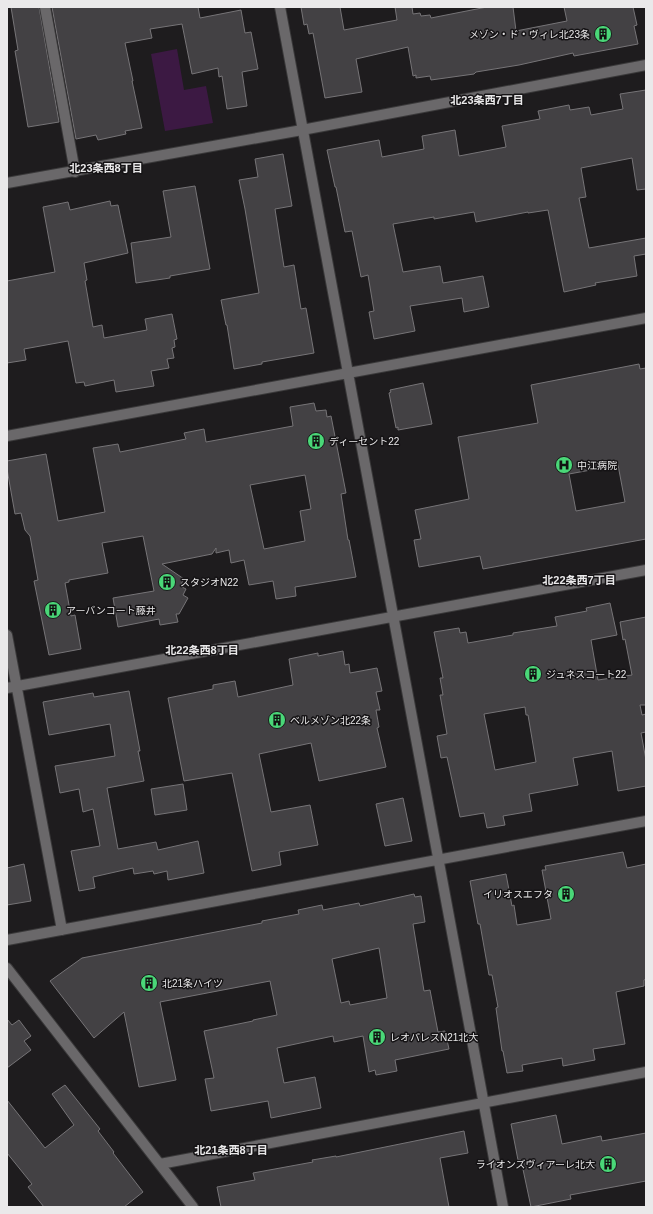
<svg xmlns="http://www.w3.org/2000/svg" width="653" height="1214" viewBox="0 0 653 1214" font-family="Arial,'Noto Sans JP',sans-serif">
<style>
.green{fill:#3c1943}
.building{fill:#434144;stroke:#767477;fill-rule:evenodd}
.lines{fill:none;stroke-linecap:round;stroke-linejoin:round}
.minor-casing{stroke:#3a393a;stroke-width:12}
.minor{stroke:#6a686a;stroke-width:10}
.labels{text-anchor:middle;dominant-baseline:central;stroke-width:3;stroke-linejoin:round;paint-order:stroke}
.poi-label{font-size:10px;fill:#eae9ea;stroke:#151315;text-anchor:start}
.neighbourhood-label{font-size:11px;font-weight:bold;fill:#eae9ea;stroke:#151315}
</style>
<rect width="100%" height="100%" fill="#1e1c1e"/>
<path class="green" d="M 177,49 L 184,90 L 206,86 L 213,123 L 165,131 L 151,54 Z"/>
<path class="building" d="M 11,7 L 39,7 L 59,122 L 28,127 L 15,51 L 18,50 Z
M 52,7 L 198,7 L 200,18 L 241,10 L 245,33 L 251,32 L 258,69 L 242,72 L 247,106 L 227,109 L 222,76 L 219,77 L 218,68 L 192,74 L 182,24 L 150,29 L 152,38 L 125,43 L 133,81 L 132,81 L 142,128 L 125,131 L 126,134 L 98,140 L 96,135 L 76,139 Z
M 301,7 L 340,7 L 344,30 L 397,20 L 395,7 L 412,7 L 413,14 L 420,13 L 421,16 L 430,15 L 431,18 L 487,7 L 513,7 L 516,31 L 567,21 L 564,7 L 633,7 L 637,25 L 634,26 L 638,44 L 574,56 L 573,53 L 519,65 L 476,72 L 474,74 L 431,80 L 430,76 L 416,78 L 416,75 L 413,76 L 408,47 L 356,59 L 362,92 L 325,98 L 313,33 L 309,34 L 307,24 L 304,25 Z
M 646,90 L 646,189 L 637,190 L 632,158 L 581,168 L 586,197 L 579,198 L 589,248 L 646,238 L 646,254 L 634,256 L 637,276 L 595,283 L 596,285 L 564,292 L 548,210 L 528,213 L 528,212 L 476,222 L 474,212 L 434,219 L 434,217 L 393,224 L 403,272 L 440,266 L 443,283 L 483,276 L 489,307 L 464,312 L 462,298 L 410,306 L 415,331 L 374,339 L 369,312 L 374,311 L 368,275 L 361,277 L 352,231 L 345,232 L 336,187 L 335,187 L 327,150 L 379,140 L 382,157 L 424,149 L 422,136 L 455,130 L 459,156 L 506,147 L 502,126 L 540,119 L 538,111 L 569,105 L 570,110 L 589,107 L 591,115 L 623,109 L 620,94 Z
M 283,154 L 292,206 L 275,209 L 284,267 L 294,265 L 301,309 L 306,308 L 314,353 L 262,362 L 262,364 L 234,369 L 227,325 L 226,325 L 221,300 L 259,293 L 245,209 L 239,180 L 258,177 L 255,159 Z
M 195,186 L 210,269 L 170,276 L 170,278 L 136,283 L 131,243 L 171,237 L 163,191 Z
M 110,201 L 111,206 L 118,205 L 128,253 L 84,263 L 87,280 L 85,281 L 93,327 L 102,325 L 104,338 L 147,330 L 145,319 L 172,314 L 177,339 L 174,340 L 175,347 L 172,348 L 174,358 L 167,359 L 169,368 L 151,371 L 154,386 L 116,392 L 114,380 L 85,386 L 84,382 L 76,383 L 68,341 L 24,349 L 26,360 L 7,363 L 7,281 L 55,272 L 43,207 L 68,202 L 70,210 Z
M 639,364 L 640,369 L 646,368 L 646,539 L 483,569 L 480,556 L 419,567 L 414,540 L 421,539 L 415,510 L 469,499 L 458,437 L 538,423 L 531,385 ZM 618,465 L 625,502 L 576,511 L 569,474 Z
M 423,383 L 432,424 L 398,430 L 398,427 L 396,428 L 389,393 L 391,392 L 390,390 Z
M 314,403 L 316,411 L 326,410 L 327,417 L 331,416 L 346,493 L 341,494 L 348,540 L 349,540 L 356,577 L 295,587 L 296,596 L 276,599 L 273,581 L 249,585 L 244,560 L 231,563 L 229,550 L 216,553 L 216,548 L 212,554 L 162,564 L 184,579 L 180,586 L 186,589 L 183,595 L 188,598 L 179,614 L 176,614 L 178,622 L 160,625 L 159,619 L 118,627 L 113,598 L 154,591 L 143,536 L 102,543 L 108,573 L 69,580 L 69,582 L 65,583 L 71,616 L 75,615 L 81,649 L 49,655 L 34,581 L 38,580 L 30,536 L 25,530 L 21,513 L 15,514 L 7,469 L 7,461 L 46,454 L 58,521 L 105,512 L 93,448 L 118,444 L 120,452 L 186,439 L 184,433 L 204,429 L 206,442 L 293,426 L 290,407 ZM 305,475 L 311,509 L 300,511 L 305,541 L 264,549 L 250,485 Z
M 610,603 L 617,635 L 591,640 L 598,680 L 632,675 L 625,639 L 623,640 L 620,622 L 646,617 L 646,705 L 640,705 L 642,715 L 646,714 L 646,732 L 641,733 L 646,760 L 646,786 L 618,791 L 612,751 L 573,758 L 578,785 L 529,794 L 532,811 L 503,816 L 505,825 L 487,828 L 484,813 L 460,817 L 447,757 L 441,758 L 437,736 L 447,734 L 440,695 L 443,695 L 440,678 L 443,678 L 434,632 L 459,628 L 460,633 L 466,632 L 468,643 L 513,635 L 513,633 L 557,626 L 555,617 L 587,611 L 586,608 ZM 525,707 L 526,715 L 528,715 L 536,762 L 495,770 L 484,714 Z
M 343,651 L 345,665 L 349,664 L 350,673 L 377,668 L 382,691 L 376,692 L 380,710 L 376,710 L 379,727 L 377,728 L 386,767 L 319,781 L 311,743 L 259,754 L 271,812 L 310,805 L 318,845 L 279,852 L 281,865 L 252,871 L 232,773 L 184,781 L 168,698 L 213,689 L 213,685 L 235,681 L 238,697 L 293,685 L 289,659 L 318,653 L 318,656 Z
M 129,691 L 140,751 L 138,751 L 144,781 L 107,788 L 118,849 L 156,842 L 158,850 L 198,841 L 204,873 L 168,880 L 167,871 L 154,874 L 153,871 L 134,874 L 133,868 L 93,877 L 95,888 L 79,891 L 71,851 L 100,846 L 93,809 L 83,812 L 79,789 L 60,793 L 55,766 L 115,756 L 110,724 L 49,735 L 43,702 L 93,693 L 94,697 Z
M 183,784 L 187,810 L 155,815 L 151,789 Z
M 403,798 L 412,841 L 385,846 L 376,804 Z
M 623,852 L 627,868 L 646,864 L 646,979 L 644,980 L 644,986 L 616,992 L 625,1044 L 593,1049 L 595,1060 L 563,1066 L 562,1058 L 522,1065 L 523,1071 L 507,1073 L 503,1051 L 502,1051 L 496,1008 L 498,1007 L 492,975 L 489,975 L 480,924 L 478,924 L 470,881 L 506,874 L 512,906 L 514,905 L 517,925 L 551,919 L 542,870 L 546,870 L 545,866 Z
M 24,864 L 31,901 L 7,905 L 7,868 Z
M 414,894 L 415,897 L 421,896 L 425,922 L 413,924 L 424,991 L 430,990 L 438,1032 L 445,1031 L 449,1049 L 395,1060 L 397,1071 L 376,1075 L 375,1070 L 369,1072 L 363,1036 L 334,1042 L 333,1036 L 277,1048 L 284,1083 L 315,1077 L 321,1108 L 271,1118 L 268,1101 L 211,1111 L 205,1079 L 214,1078 L 204,1031 L 253,1021 L 253,1020 L 277,1015 L 270,981 L 160,1002 L 176,1080 L 139,1087 L 124,1012 L 94,1038 L 50,981 L 82,958 L 262,923 L 262,921 L 299,914 L 298,910 L 322,905 L 323,910 L 359,903 L 360,906 ZM 379,948 L 387,998 L 350,1005 L 349,1001 L 341,1003 L 332,959 Z
M 7,1019 L 12,1025 L 19,1020 L 31,1036 L 24,1041 L 31,1050 L 7,1068 Z
M 65,1085 L 100,1129 L 98,1131 L 114,1152 L 113,1153 L 143,1192 L 124,1207 L 44,1207 L 28,1187 L 32,1184 L 7,1153 L 7,1100 L 45,1148 L 74,1125 L 52,1094 Z
M 556,1115 L 562,1144 L 601,1136 L 602,1141 L 646,1133 L 646,1181 L 570,1195 L 571,1199 L 531,1207 L 521,1160 L 518,1160 L 511,1124 Z
M 464,1131 L 468,1153 L 440,1158 L 449,1207 L 221,1207 L 217,1187 L 255,1180 L 253,1173 L 313,1162 L 312,1160 L 336,1156 L 336,1157 Z"/>
<g class="lines">
<g class="minor-casing">
<path id="minor" d="M 45,7 L 75,172
M 280,7 L 503,1207
M 7,183 L 302,130 L 646,65
M 7,436 L 646,318
M 7,635 L 62,930
M 7,688 L 646,570
M 7,940 L 646,821
M 7,968 L 193,1207
M 160,1164 L 646,1072"/>
</g>
<use href="#minor" class="minor"/>
</g>
<defs>
<g id="building-disc" transform="scale(0.9)"><circle r="9.5" fill="#4ad778" stroke="#151315"/><path d="M-4-6H4V6H1V3H-1V6H-4ZM-2.5-4.3h1.7v1.8h-1.7ZM.8-4.3h1.7v1.8H.8ZM-2.5-1h1.7V.8h-1.7ZM.8-1h1.7V.8H.8Z" fill="#111"/></g>
<g id="hospital-disc" transform="scale(0.9)"><circle r="9.5" fill="#4ad778" stroke="#151315"/><path d="M-5-5h3v3.5h4V-5h3V5h-3V1.5h-4V5h-3Z" fill="#111"/></g>
</defs>
<g fill-rule="evenodd">
<use href="#building-disc" x="603" y="34"/>
<use href="#building-disc" x="316" y="441"/>
<use href="#hospital-disc" x="564" y="465"/>
<use href="#building-disc" x="167" y="582"/>
<use href="#building-disc" x="53" y="610"/>
<use href="#building-disc" x="533" y="674"/>
<use href="#building-disc" x="277" y="720"/>
<use href="#building-disc" x="566" y="894"/>
<use href="#building-disc" x="149" y="983"/>
<use href="#building-disc" x="377" y="1037"/>
<use href="#building-disc" x="608" y="1164"/>
</g>
<g class="labels">
<g class="poi-label">
<text x="590" y="34" text-anchor="end">メゾン・ド・ヴィレ北23条</text>
<text x="329" y="441">ディーセント22</text>
<text x="577" y="465">中江病院</text>
<text x="180" y="582">スタジオN22</text>
<text x="66" y="610">アーバンコート藤井</text>
<text x="546" y="674">ジュネスコート22</text>
<text x="290" y="720">ベルメゾン北22条</text>
<text x="553" y="894" text-anchor="end">イリオスエフタ</text>
<text x="162" y="983">北21条ハイツ</text>
<text x="390" y="1037">レオパレスN21北大</text>
<text x="595" y="1164" text-anchor="end">ライオンズヴィアーレ北大</text>
</g>
<g class="neighbourhood-label">
<text x="487" y="100">北23条西7丁目</text>
<text x="106" y="168">北23条西8丁目</text>
<text x="579" y="580">北22条西7丁目</text>
<text x="202" y="650">北22条西8丁目</text>
<text x="231" y="1150">北21条西8丁目</text>
</g>
</g>
<rect width="653" height="1214" fill="none" stroke="#eae9ea" stroke-width="16"/>
</svg>
